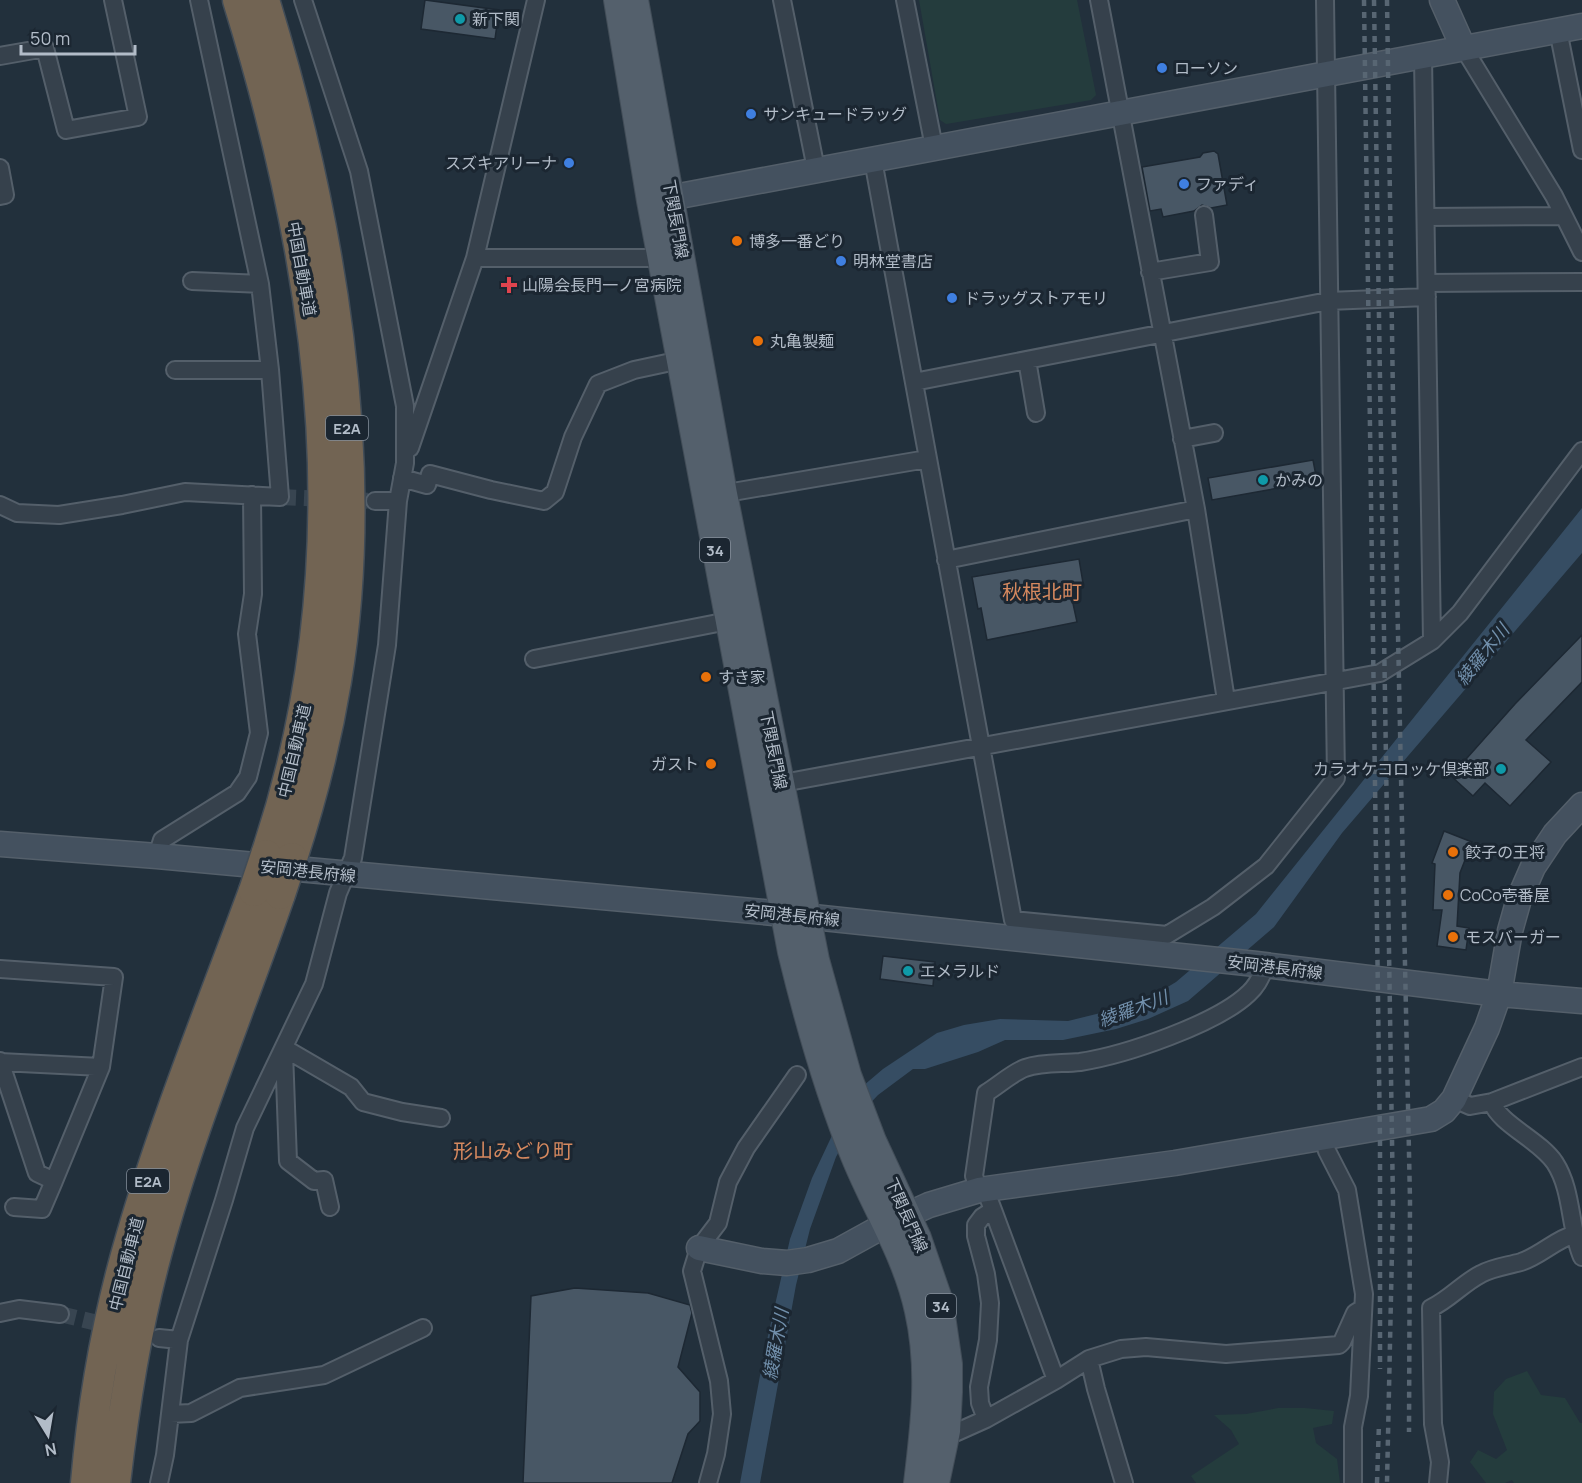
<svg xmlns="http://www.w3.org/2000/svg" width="1582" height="1483" viewBox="0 0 1582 1483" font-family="Manrope,'Noto Sans JP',sans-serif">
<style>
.green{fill:#243c3d}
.water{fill:#364d63}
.building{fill:#485765;stroke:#1d2833;stroke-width:1.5}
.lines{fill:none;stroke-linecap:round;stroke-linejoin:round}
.street-tunnel{stroke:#384551;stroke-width:16;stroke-dasharray:16 8;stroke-linecap:butt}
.street-casing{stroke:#545f6a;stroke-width:20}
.secondary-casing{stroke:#545f6a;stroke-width:27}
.primary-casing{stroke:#424d58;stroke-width:28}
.highway-casing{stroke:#414c57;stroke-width:33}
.street{stroke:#36414c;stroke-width:16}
.secondary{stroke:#44515f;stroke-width:24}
.primary{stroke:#54606c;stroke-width:26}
.highway{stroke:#726453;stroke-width:30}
.rail{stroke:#586673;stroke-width:4.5;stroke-dasharray:6 6;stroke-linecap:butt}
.highway-bridge-casing{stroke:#414c57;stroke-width:33;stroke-linecap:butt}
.highway-bridge{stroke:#726453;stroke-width:30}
.culture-dot{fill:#0f9aa8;stroke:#1b2631;stroke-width:2}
.shop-dot{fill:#3f7fe0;stroke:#1b2631;stroke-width:2}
.food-dot{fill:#e8710a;stroke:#1b2631;stroke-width:2}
.health-dot{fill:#e0444e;stroke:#1b2631;stroke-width:2}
.labels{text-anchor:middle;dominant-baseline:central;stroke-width:6;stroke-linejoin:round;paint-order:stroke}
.shield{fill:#1b2631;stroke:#858f9b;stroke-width:1.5}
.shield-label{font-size:15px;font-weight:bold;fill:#b2bcc8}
.poi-label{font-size:16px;fill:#b2bcc8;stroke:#1b2631;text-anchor:start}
.street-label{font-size:16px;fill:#b2bcc8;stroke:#1b2631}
.water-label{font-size:18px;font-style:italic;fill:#718fab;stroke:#1b2631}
.quarter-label{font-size:20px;fill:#d6895f;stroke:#1b2631}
</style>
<rect width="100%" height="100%" fill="#22303c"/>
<path class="green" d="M 919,0 L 1077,0 L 1096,95 L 1091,100 L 946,124 L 940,120 Z
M 1527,1371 L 1541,1395 L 1565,1398 L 1580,1423 L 1582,1423 L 1582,1483 L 1514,1483 L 1512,1480 L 1505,1483 L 1486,1483 L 1470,1462 L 1478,1450 L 1496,1459 L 1507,1450 L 1493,1414 L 1494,1392 L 1506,1379 Z
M 1278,1408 L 1305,1408 L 1334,1411 L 1332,1424 L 1313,1428 L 1316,1443 L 1337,1459 L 1340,1483 L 1196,1483 L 1191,1476 L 1239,1444 L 1231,1430 L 1214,1415 L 1246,1414 Z"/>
<path class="water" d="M 1582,508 L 1582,553 L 1342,833 L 1274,927 L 1188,1001 L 1148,1019 L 1116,1029 L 1063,1040 L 1005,1040 L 978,1052 L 925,1069 L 913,1069 L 878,1095 L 858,1116 L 836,1157 L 810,1229 L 796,1285 L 760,1483 L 740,1483 L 765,1349 L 790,1239 L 812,1178 L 844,1110 L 863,1086 L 883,1069 L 937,1033 L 964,1025 L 1000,1019 L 1068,1021 L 1141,1003 L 1176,982 L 1256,914 Z"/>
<path class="building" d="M 425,0 L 499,10 L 495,39 L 421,29 Z
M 1214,151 L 1218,154 L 1227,205 L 1211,208 L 1202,205 L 1194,211 L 1163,217 L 1161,209 L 1150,211 L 1142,167 L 1200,157 L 1203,153 Z
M 1313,460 L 1317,481 L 1212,500 L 1208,478 Z
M 1079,559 L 1083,583 L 1069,585 L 1077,622 L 987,640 L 981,608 L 978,609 L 972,577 Z
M 1582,635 L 1582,682 L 1526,740 L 1551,762 L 1510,806 L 1485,783 L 1473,796 L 1451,776 L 1515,704 Z
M 1444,831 L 1472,842 L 1460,873 L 1457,926 L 1469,928 L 1466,950 L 1437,946 L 1442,910 L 1433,910 L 1435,864 L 1432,863 Z
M 883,956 L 935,962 L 933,986 L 880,979 Z
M 575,1288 L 648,1293 L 690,1305 L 692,1313 L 678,1367 L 700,1392 L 700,1421 L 688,1434 L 672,1483 L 523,1483 L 531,1296 Z"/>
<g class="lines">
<path class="street-tunnel" d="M 280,497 L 375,501
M 60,1314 L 114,1327"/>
<g class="street-casing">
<path id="street" d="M 782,0 L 816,169
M 905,0 L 934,147
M 1099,0 L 1196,509 L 1226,700
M 1558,30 L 1582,150
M 1463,47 L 1554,196 L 1582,252
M 0,56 L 45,48 L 66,130 L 138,117 L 113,0
M 1423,57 L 1432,641
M 873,160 L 1013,920 L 1167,935 L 1213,907 L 1266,866 L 1336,778 L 1325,0
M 0,168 L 5,195 L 0,196
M 1426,217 L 1563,216
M 475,258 L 670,258
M 1150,272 L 1210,262 L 1204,215
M 192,281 L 260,284
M 1427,283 L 1582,282
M 1027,360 L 1036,413
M 175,370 L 270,370
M 914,382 L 1328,301 L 1427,297
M 1182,439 L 1214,433
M 410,448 L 475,258 L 536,0
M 402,478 L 427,485 L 430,474 L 491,490 L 544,501 L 555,492 L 573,437 L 598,384 L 634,370 L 690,358
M 715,495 L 927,459
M 375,501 L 398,501
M 0,505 L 17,513 L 59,515 L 122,505 L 185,492 L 280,497 L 270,370 L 260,284 L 199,0
M 946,560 L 1196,509
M 534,659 L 728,621
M 772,785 L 1380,673 L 1432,641 L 1460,613 L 1582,451
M 157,856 L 162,840 L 237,793 L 248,777 L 259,733 L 247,634 L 253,594 L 252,495
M 0,969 L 114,977 L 101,1067
M 284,1048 L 351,1087 L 363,1102 L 402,1112 L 441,1118
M 284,1052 L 288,1161 L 314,1181 L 324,1180 L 330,1207
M 0,1061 L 37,1173 L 54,1181 L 101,1067 L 0,1062
M 1454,1099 L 1470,1106 L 1492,1102 L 1582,1067
M 1492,1102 C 1499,1124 1540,1140 1555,1163 C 1573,1191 1569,1227 1582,1257
M 1323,1138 L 1327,1151 L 1347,1190 L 1364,1294 L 1359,1396 L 1353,1427 L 1353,1483
M 985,1189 L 993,1210 L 982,1217 L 976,1225 L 976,1236 L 986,1274 L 990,1303 L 988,1340 L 979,1387 L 980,1403 L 986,1419
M 979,1190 L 974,1176 L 986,1093 C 999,1085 1012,1073 1025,1068 C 1043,1062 1062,1064 1080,1062 C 1125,1055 1217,1024 1249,993 C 1258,985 1261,976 1266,966
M 14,1207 L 42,1209 L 54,1181
M 993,1210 L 1056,1380
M 0,1313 L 19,1309 L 60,1314
M 159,1338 L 179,1340
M 1089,1359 L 1096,1389 L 1124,1483
M 170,1414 L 191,1413 L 240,1388 L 324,1375 L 423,1328
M 947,1431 L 957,1432 L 986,1419 L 1056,1380 L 1089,1359 L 1121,1349 L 1146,1347 L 1226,1354 L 1339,1345 L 1342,1342 L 1355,1313 L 1363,1308
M 159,1483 L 165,1455 L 179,1340 L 224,1200 L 245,1128 L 314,984 L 338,893 L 353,858 L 387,645 L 398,501 L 405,463 L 405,406 L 359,171 L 303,0
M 708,1483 L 716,1454 L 722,1414 L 719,1381 L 692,1271 L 699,1248 L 718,1223 L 728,1182 L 746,1148 L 797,1075
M 1438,1483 L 1440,1462 L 1433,1424 L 1431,1308 C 1450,1299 1463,1283 1481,1274 C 1494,1267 1507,1266 1521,1262 C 1540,1256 1556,1239 1575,1234"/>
</g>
<g class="secondary-casing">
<path id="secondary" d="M 1442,0 L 1463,47
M 653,201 L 1582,26
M 0,844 L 157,856 L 785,914 L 1256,964 L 1499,994 L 1582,1001
M 699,1248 L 762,1261 L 787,1263 L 808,1260 L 838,1251 L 887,1224 L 929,1205 L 979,1190 L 1175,1163 L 1431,1119 L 1444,1111 L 1454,1099 L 1487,1028 L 1499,994 L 1510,931 L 1519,899 L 1533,867 L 1555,834 L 1582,805"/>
</g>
<g class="primary-casing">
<path id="primary" d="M 617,0 L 650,201 L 791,952 C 808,1022 827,1090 854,1156 C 875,1208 906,1255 918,1311 C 931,1368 924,1426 917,1483
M 635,0 L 724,494 L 816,960 L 848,1075 L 873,1141 L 918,1238 L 940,1302 L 949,1364 L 949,1392 L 947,1431 L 936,1483"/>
</g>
<g class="highway-casing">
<path id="highway" d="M 238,0 C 326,284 363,568 266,855
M 264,0 C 329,212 373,461 336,681 C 326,741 311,800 292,858
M 86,1483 C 93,1402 108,1316 131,1238 C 165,1120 212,1006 254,891
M 115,1483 C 124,1405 136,1327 157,1251 C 190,1129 239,1012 280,894"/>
</g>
<use href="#street" class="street"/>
<use href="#secondary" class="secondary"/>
<use href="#primary" class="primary"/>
<use href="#highway" class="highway"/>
<path class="rail" d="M 1364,0 L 1380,1140 L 1380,1369
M 1374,0 L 1393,1203 L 1387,1483
M 1387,0 L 1393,398 L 1410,1200 L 1409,1432
M 1377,1483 L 1379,1423"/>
<g class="highway-bridge-casing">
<path id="highway-bridge" d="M 254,891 L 266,855
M 280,894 L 292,858"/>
</g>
<use href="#highway-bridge" class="highway-bridge"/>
</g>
<g class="culture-dot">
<circle cx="460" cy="19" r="6"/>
<circle cx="1263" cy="480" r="6"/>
<circle cx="1501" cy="769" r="6"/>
<circle cx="908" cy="971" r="6"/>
</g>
<g class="shop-dot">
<circle cx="1162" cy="68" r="6"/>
<circle cx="751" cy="114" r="6"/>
<circle cx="569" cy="163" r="6"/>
<circle cx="1184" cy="184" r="6"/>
<circle cx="841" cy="261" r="6"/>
<circle cx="952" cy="298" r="6"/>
</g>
<g class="food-dot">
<circle cx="737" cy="241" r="6"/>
<circle cx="758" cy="341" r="6"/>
<circle cx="706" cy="677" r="6"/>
<circle cx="711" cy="764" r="6"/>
<circle cx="1453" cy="852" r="6"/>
<circle cx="1448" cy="895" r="6"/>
<circle cx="1453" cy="937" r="6"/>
</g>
<path class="health-dot" d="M506 276h6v6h6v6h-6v6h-6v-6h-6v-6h6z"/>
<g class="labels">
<g class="shield">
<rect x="326" y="416" width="42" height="24" rx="4.5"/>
<rect x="700" y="538" width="30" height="24" rx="4.5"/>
<rect x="127" y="1169" width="42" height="24" rx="4.5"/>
<rect x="926" y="1294" width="30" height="24" rx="4.5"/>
</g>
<g class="shield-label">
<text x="347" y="428">E2A</text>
<text x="715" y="550">34</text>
<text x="148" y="1181">E2A</text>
<text x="941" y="1306">34</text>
</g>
<g class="poi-label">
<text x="472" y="19">新下関</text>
<text x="1174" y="68">ローソン</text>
<text x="763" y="114">サンキュードラッグ</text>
<text x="557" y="163" text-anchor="end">スズキアリーナ</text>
<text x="1196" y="184">ファディ</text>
<text x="749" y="241">博多一番どり</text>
<text x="853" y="261">明林堂書店</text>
<text x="522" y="285">山陽会長門一ノ宮病院</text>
<text x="964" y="298">ドラッグストアモリ</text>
<text x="770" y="341">丸亀製麺</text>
<text x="1275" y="480">かみの</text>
<text x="718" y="677">すき家</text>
<text x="699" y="764" text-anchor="end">ガスト</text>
<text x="1489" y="769" text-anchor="end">カラオケコロッケ倶楽部</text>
<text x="1465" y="852">餃子の王将</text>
<text x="1460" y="895">CoCo壱番屋</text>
<text x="1465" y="937">モスバーガー</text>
<text x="920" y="971">エメラルド</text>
</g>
<g class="street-label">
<text transform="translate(676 219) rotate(80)">下関長門線</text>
<text transform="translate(302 269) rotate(80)">中国自動車道</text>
<text transform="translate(774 750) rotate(79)">下関長門線</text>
<text transform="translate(294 751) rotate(-77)">中国自動車道</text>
<text transform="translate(308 871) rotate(6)">安岡港長府線</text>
<text transform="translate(792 915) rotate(6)">安岡港長府線</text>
<text transform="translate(1275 967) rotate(7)">安岡港長府線</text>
<text transform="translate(907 1215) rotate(66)">下関長門線</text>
<text transform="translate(126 1264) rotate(-76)">中国自動車道</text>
</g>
<g class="water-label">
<text transform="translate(1482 654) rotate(-51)">綾羅木川</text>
<text transform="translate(1133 1008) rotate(-20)">綾羅木川</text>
<text transform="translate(775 1344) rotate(-80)">綾羅木川</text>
</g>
<g class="quarter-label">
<text x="1042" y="591">秋根北町</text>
<text x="513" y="1150">形山みどり町</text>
</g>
</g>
<g transform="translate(48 1435) rotate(169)" stroke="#1b2631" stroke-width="4.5" paint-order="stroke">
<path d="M0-4.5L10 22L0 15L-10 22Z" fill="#b2bcc8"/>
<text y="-9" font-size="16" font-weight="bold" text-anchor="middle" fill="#b2bcc8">N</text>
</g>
<path d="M21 45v9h114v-9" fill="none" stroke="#b2bcc8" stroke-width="3"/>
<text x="30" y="45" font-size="18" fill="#b2bcc8" stroke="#1b2631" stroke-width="4.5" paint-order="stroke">50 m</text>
</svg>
